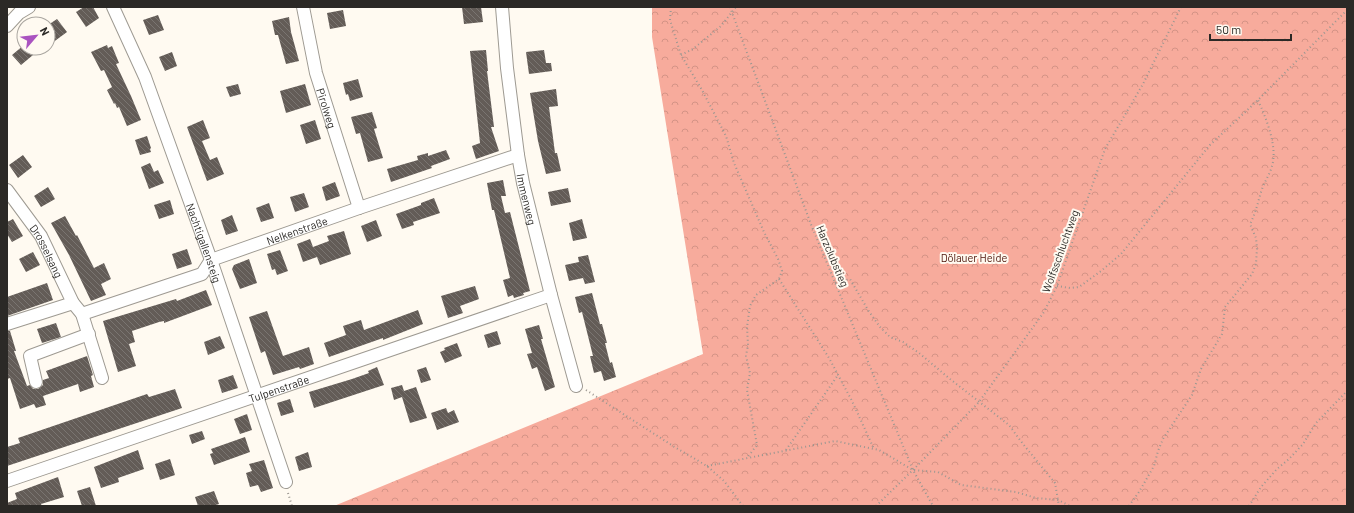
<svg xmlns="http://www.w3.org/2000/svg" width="1354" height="513" viewBox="0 0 1354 513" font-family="Barlow,sans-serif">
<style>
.forest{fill:url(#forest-crowns)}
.building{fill:url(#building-back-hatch)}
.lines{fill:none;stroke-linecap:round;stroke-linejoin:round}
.street-casing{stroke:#9e9a92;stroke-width:14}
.path{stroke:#9b9791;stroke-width:2;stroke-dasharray:1 3;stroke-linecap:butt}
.street{stroke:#fff;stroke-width:12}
.labels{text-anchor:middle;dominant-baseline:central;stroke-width:4;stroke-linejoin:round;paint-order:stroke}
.street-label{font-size:11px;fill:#2b2926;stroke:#fffaf1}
.park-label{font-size:11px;fill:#4c1309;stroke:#fffaf1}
</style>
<defs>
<pattern id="forest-crowns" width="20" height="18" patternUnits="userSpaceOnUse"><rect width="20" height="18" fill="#f7ab9c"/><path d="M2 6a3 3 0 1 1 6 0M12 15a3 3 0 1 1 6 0" fill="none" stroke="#d49386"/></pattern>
<pattern id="building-back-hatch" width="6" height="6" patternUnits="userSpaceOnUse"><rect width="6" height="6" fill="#635c57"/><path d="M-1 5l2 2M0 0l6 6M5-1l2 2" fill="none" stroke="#7a7571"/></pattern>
</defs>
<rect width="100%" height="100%" fill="#fffaf1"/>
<path class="forest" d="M 652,7 L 1347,7 L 1347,506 L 334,506 L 703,354 L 652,37 Z"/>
<path class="building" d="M 84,7 L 93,7 L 99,18 L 86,27 L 76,12 Z
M 462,7 L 481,7 L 483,22 L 464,24 Z
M 343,10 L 346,26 L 330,29 L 327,13 Z
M 158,15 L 164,30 L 149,35 L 143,20 Z
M 289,17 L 291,32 L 299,61 L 286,64 L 278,35 L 275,35 L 272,21 Z
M 57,19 L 67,32 L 48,46 L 48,25 Z
M 24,45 L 24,48 L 27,48 L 33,55 L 21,65 L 12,55 Z
M 107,45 L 108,48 L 112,46 L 119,63 L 116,64 L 131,96 L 141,120 L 127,126 L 119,107 L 117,108 L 115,103 L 114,104 L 107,90 L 112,87 L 104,70 L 101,71 L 91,52 Z
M 486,50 L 488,71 L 487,71 L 494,127 L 491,127 L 499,151 L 476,159 L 472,146 L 480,143 L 470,51 Z
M 544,50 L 546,63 L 551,63 L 552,71 L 529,74 L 526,52 Z
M 172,52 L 177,66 L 165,71 L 159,57 Z
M 358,79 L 363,97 L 350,101 L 348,94 L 346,95 L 343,83 Z
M 238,84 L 241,94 L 230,97 L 226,87 Z
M 305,84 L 311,105 L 286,113 L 280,91 Z
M 556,89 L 558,106 L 549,107 L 555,153 L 557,153 L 561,171 L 546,174 L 538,141 L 530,93 Z
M 372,112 L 377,128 L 374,129 L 383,158 L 368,162 L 360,133 L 356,134 L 351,117 Z
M 203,120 L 210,138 L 202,141 L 210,160 L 217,157 L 224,174 L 207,181 L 187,127 Z
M 315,120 L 321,139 L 306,144 L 300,125 Z
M 147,136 L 151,148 L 150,149 L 151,152 L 140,155 L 135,140 Z
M 446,150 L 450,159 L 431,166 L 432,168 L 391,182 L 387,169 L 418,160 L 417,156 L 428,153 L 428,156 Z
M 23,155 L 32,167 L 18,178 L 9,165 Z
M 150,163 L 154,172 L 158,170 L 164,183 L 149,189 L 141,167 Z
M 503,180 L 506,196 L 501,196 L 505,213 L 510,212 L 530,291 L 523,293 L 524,295 L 514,298 L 513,295 L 508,297 L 503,280 L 510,278 L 494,210 L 492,210 L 487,183 Z
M 335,182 L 340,196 L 326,201 L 322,187 Z
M 48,187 L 55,199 L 41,207 L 34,196 Z
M 568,188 L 571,202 L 551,206 L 548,192 Z
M 304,193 L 309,207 L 295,212 L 290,197 Z
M 434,198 L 440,213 L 413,222 L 414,225 L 402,229 L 396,214 L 421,205 L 421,203 Z
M 170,200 L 174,214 L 159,219 L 154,205 Z
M 269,203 L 274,218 L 261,222 L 256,208 Z
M 232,215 L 238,231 L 226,235 L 221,220 Z
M 65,216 L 76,236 L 77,235 L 94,268 L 104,263 L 111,279 L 101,284 L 106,295 L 91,301 L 69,255 L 51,223 Z
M 13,219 L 23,236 L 12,242 L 7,234 L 7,222 Z
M 582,219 L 587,238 L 573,241 L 569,223 Z
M 376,220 L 382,236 L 367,242 L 361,226 Z
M 344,231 L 351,254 L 320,265 L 317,257 L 303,262 L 297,244 L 310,239 L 313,247 L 329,241 L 327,236 Z
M 187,249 L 192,264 L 177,269 L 172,254 Z
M 280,250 L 288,271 L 277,275 L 275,269 L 272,270 L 267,254 Z
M 33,252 L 40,265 L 26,272 L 19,259 Z
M 588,255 L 595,282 L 585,284 L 583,278 L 569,281 L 565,265 L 579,262 L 578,257 Z
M 249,259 L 257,283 L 240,289 L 232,269 L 234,265 Z
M 47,283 L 53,300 L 7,316 L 7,297 Z
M 475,286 L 479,299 L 460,306 L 463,313 L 448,318 L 441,296 Z
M 206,290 L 212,305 L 164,323 L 164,321 L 159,322 L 132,331 L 135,342 L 129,344 L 136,366 L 118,372 L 103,321 L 176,299 L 177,301 Z
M 592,293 L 600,324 L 602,324 L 607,343 L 605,343 L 610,363 L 612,362 L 616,377 L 604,381 L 601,371 L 594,373 L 590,356 L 593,356 L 582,312 L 579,313 L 575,297 Z
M 418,310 L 423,324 L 383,340 L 383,338 L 329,357 L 324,343 L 346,335 L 343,326 L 361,320 L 364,330 Z
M 267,311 L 283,356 L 309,347 L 314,364 L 300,369 L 299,367 L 273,375 L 265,351 L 261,353 L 249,317 Z
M 56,323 L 61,337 L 42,343 L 37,329 Z
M 539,325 L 543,339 L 541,339 L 555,387 L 545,391 L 537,367 L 532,369 L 527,354 L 532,353 L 525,329 Z
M 7,331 L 10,331 L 16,351 L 14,351 L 27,386 L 30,385 L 33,389 L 38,389 L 43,385 L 43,380 L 49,378 L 46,371 L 87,356 L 93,375 L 91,376 L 94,387 L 80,392 L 78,384 L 43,396 L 46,405 L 36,408 L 34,404 L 20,409 L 10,378 L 7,379 Z
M 497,331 L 501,344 L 488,348 L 484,335 Z
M 220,336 L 225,348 L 208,355 L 204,342 Z
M 457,343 L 462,356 L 445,363 L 440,352 L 445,350 L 444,348 Z
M 377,367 L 384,385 L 314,408 L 309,392 L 352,379 L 369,373 L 368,371 Z
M 426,367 L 431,380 L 421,383 L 417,370 Z
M 233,375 L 238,388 L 222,393 L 218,380 Z
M 402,385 L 404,391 L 416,387 L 427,418 L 410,423 L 402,397 L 394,400 L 391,388 Z
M 175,389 L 182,408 L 7,466 L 7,447 L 20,443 L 18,438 L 147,394 L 149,397 Z
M 290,399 L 294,412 L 281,416 L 277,403 Z
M 446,408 L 448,413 L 454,410 L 459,422 L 437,430 L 431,413 Z
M 247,414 L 252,430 L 240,434 L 234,419 Z
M 202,431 L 205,439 L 192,444 L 189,435 Z
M 245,437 L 250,452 L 214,465 L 210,454 L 213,453 L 211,449 Z
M 138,450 L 144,469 L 118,478 L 119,482 L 101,488 L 94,467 Z
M 308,452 L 312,467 L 299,471 L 295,457 Z
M 170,459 L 175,475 L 160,480 L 155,464 Z
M 264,460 L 273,488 L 261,492 L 258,485 L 250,487 L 246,473 L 252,471 L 249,464 Z
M 58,477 L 64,497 L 41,504 L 42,506 L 7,506 L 7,503 L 17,499 L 15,493 Z
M 90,487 L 96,506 L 82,506 L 77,491 Z
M 214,491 L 219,504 L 213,506 L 198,506 L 195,497 Z"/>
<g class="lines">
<g class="street-casing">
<g id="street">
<path id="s1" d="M 113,7 L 145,77 L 211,260 L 286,482"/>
<path id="s2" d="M 303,7 L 316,73 L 359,208"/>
<path id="s3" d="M 502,7 L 507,68 L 518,155 L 523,183 L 551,295 L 576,386"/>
<path d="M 7,26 L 19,13 L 29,7"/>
<path id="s4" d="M 7,190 L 41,236 L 73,303 L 82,314 L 102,378"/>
<path id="s5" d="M 82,314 L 202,274 L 211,260 L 359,208 L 518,155"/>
<path d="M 7,324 L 73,303"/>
<path d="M 36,382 L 30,356 L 89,334"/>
<path id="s6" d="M 7,481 L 551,295"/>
</g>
</g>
<path class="path" d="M 671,7 L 670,20 L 681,55 L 702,90 L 726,136 L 734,163 L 764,232 L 778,259 L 782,271 L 779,279 L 756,295 L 750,306 L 747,327 L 748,345 L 746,356 L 750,373 L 747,390 L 757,445 L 747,458
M 730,7 L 812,227 L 913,470 L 933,506
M 681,55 L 693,49 L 721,26 L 736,7
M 779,279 L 829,358 L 852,401 L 874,449
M 835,283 L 850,279 L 868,310 L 880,327 L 890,337 L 903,342 L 919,353 L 950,379 L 1009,425 L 1023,444 L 1055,483 L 1059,506
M 1057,286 L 1070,288 L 1079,287 L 1101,271 L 1121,254 L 1210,145 L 1258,100 L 1347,10
M 586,390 L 673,446 L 707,466 L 724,481 L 743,506
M 786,450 L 838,375
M 707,466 L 835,441 L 879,450 L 913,470 L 938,472 L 961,485 L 1016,492 L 1036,498 L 1058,500 L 1070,506
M 288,493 L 292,506
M 876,506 L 913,470 L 979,402 L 1044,312 L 1057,286 L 1105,149 L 1143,84 L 1181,7
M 1129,506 L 1139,492 L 1154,466 L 1158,451 L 1163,439 L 1192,395 L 1201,369 L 1222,334 L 1225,307 L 1252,274 L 1256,264 L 1257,248 L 1256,238 L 1250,224 C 1256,213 1258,201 1262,189 C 1265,181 1270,174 1272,166 C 1278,147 1266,118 1258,100
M 1249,506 L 1261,487 L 1277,469 L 1289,459 L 1303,444 L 1316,423 L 1347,391"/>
<use href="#street" class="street"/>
</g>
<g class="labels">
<g class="street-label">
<text stroke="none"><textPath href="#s2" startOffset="104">Pirolweg</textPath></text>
<text stroke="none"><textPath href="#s3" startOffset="194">Immenweg</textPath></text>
<text stroke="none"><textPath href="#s5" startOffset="234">Nelkenstraße</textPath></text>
<text stroke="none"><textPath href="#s1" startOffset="253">Nachtigallensteig</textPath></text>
<text stroke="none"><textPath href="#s4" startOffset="73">Drosselsang</textPath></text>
<text transform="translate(1060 251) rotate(-70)">Wolfsschluchtweg</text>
<text transform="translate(833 256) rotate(67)">Harzclubstieg</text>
<text stroke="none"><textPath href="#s6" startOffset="287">Tulpenstraße</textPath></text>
</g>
<g class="park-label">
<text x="974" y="257">Dölauer Heide</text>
</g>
</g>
<rect width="1354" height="513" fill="none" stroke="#2b2926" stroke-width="16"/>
<g transform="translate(36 36) rotate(62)"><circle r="19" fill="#fffaf1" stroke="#aaa6a0"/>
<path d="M0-3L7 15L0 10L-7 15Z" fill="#aa53c0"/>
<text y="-6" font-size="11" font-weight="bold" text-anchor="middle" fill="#2b2926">N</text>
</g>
<path d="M1210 34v6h81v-6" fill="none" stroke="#2b2926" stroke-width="2"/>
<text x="1216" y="34" font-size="12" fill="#2b2926" stroke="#fffaf1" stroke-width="3" paint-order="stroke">50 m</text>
</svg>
